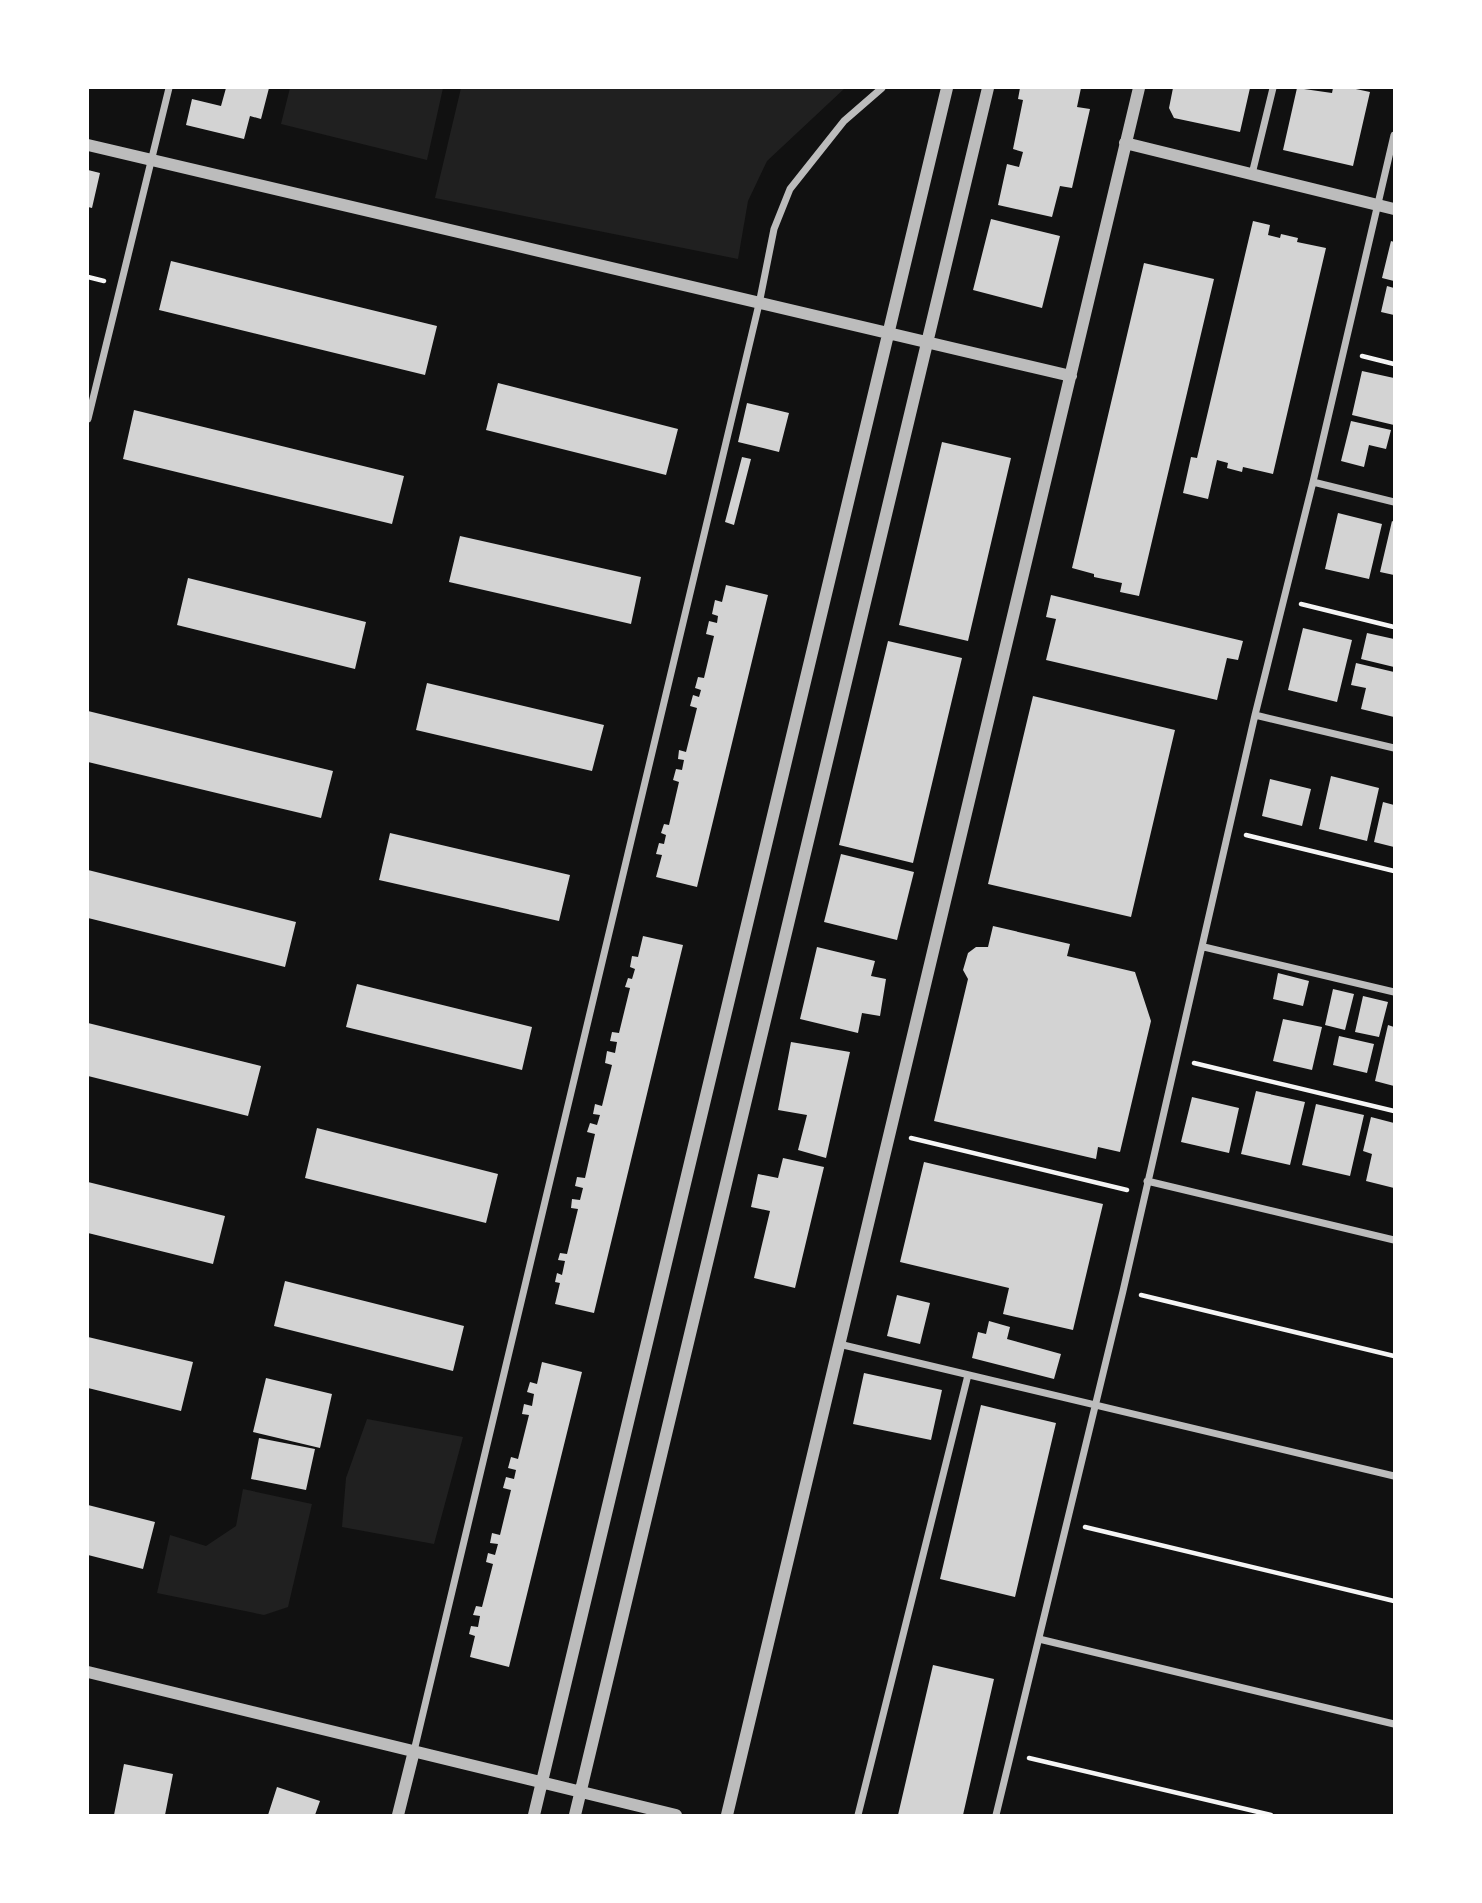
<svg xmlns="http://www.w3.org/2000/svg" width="1482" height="1903" viewBox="0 0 1482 1903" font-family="'Exo 2',sans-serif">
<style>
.green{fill:#202020}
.building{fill:#d3d3d3}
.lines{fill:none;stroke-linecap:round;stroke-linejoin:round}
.path{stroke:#f5f5f5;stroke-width:4.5}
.minor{stroke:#bcbcbc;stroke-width:7}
.tertiary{stroke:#bcbcbc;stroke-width:12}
</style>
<rect width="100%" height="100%" fill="#111"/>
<path class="green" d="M 290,88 L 443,88 L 427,160 L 281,124 Z
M 461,88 L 845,88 L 767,161 L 748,201 L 738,259 L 435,198 Z
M 367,1419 L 463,1437 L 434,1544 L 342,1527 L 346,1478 Z
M 243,1489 L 312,1504 L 288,1607 L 264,1615 L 157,1593 L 170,1535 L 206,1546 L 236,1526 Z"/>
<path class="building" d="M 226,88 L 269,88 L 261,119 L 250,116 L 244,139 L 186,125 L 192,99 L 221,106 Z
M 1020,88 L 1081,88 L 1077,107 L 1090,109 L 1072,188 L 1060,186 L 1052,217 L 998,205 L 1007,164 L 1019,167 L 1023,152 L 1013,149 L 1023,100 L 1018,99 Z
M 1173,88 L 1250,88 L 1240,132 L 1174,118 L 1169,108 Z
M 1297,88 L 1332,93 L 1333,88 L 1351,88 L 1370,92 L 1353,166 L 1283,150 Z
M 88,170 L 100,173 L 92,208 L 88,207 Z
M 991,219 L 1060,236 L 1042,308 L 973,290 Z
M 1253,221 L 1270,225 L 1268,235 L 1280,238 L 1281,234 L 1298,238 L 1297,242 L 1326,248 L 1273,474 L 1243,467 L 1242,472 L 1227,468 L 1228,463 L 1217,460 L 1208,499 L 1183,493 L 1191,457 L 1197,458 Z
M 1391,241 L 1394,242 L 1394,281 L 1382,278 Z
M 171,261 L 437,326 L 425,375 L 159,310 Z
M 1144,263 L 1214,279 L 1139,596 L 1120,592 L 1122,583 L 1094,577 L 1094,574 L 1072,568 Z
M 1387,286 L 1394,288 L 1394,315 L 1381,312 Z
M 1362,371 L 1394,378 L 1394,425 L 1352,415 Z
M 498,383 L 678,429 L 666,475 L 486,430 Z
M 747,403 L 789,413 L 779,452 L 738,442 Z
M 134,410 L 404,476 L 392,524 L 123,459 Z
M 1351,421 L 1391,430 L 1386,449 L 1369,445 L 1364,467 L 1341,461 Z
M 942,442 L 1011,458 L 968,641 L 899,625 Z
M 742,457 L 751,459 L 734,525 L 725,522 Z
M 1338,513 L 1382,524 L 1369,579 L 1325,569 Z
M 1392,521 L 1394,522 L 1394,575 L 1380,572 Z
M 460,536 L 641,577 L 631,624 L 449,582 Z
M 188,578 L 366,622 L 355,669 L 177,625 Z
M 726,585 L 768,595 L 697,887 L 656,877 L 662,855 L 656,854 L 659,843 L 664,844 L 666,835 L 661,833 L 664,824 L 669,825 L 679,782 L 673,780 L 676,769 L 682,770 L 684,760 L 678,759 L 679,750 L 686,752 L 697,708 L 690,706 L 693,695 L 699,697 L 701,690 L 695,688 L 698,677 L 704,678 L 714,636 L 706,634 L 709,621 L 717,623 L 718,616 L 712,614 L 715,600 L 722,602 Z
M 1051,595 L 1243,641 L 1238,660 L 1227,658 L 1217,700 L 1046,660 L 1056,619 L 1046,617 Z
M 1303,628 L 1352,640 L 1337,702 L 1288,690 Z
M 1367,633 L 1394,639 L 1394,667 L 1361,659 Z
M 888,641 L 962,658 L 913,863 L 839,845 Z
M 1356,663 L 1394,672 L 1394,717 L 1361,709 L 1366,688 L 1351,685 Z
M 427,683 L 604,725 L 592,771 L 416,730 Z
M 1033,696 L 1175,730 L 1131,917 L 988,884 Z
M 88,711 L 333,771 L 321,818 L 88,762 Z
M 1331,776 L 1379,788 L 1367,841 L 1319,829 Z
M 1270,779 L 1311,789 L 1302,826 L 1262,816 Z
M 1383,802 L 1394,805 L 1394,847 L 1374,842 Z
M 390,833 L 570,875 L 559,921 L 379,880 Z
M 841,854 L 914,872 L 897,940 L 824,922 Z
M 88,870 L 296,922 L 285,967 L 88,918 Z
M 993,926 L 1070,944 L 1067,956 L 1135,972 L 1151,1021 L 1120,1152 L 1098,1147 L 1096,1159 L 934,1121 L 968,979 L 963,970 L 968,953 L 976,947 L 988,947 Z
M 643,936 L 683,945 L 594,1313 L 555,1304 L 560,1283 L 555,1282 L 557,1273 L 562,1275 L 565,1261 L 558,1260 L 560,1253 L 567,1254 L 578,1209 L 571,1208 L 572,1199 L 580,1200 L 583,1188 L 575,1186 L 577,1177 L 585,1178 L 595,1134 L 587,1132 L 590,1123 L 597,1125 L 600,1115 L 593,1114 L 595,1104 L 602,1106 L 612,1065 L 605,1063 L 607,1051 L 615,1053 L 617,1042 L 610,1041 L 612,1032 L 619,1033 L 630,988 L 625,987 L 628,978 L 632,979 L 635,969 L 630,967 L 632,956 L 638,957 Z
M 817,947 L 875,961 L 871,976 L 886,979 L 880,1016 L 862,1013 L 858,1033 L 800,1019 Z
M 1278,973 L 1309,981 L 1303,1006 L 1273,999 Z
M 357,984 L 532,1027 L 522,1070 L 346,1027 Z
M 1333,989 L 1354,994 L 1345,1030 L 1325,1025 Z
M 1363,996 L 1388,1002 L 1379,1037 L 1355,1032 Z
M 1283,1019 L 1322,1027 L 1312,1070 L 1273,1061 Z
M 88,1023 L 261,1066 L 248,1116 L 88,1076 Z
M 1388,1025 L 1394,1027 L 1394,1086 L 1375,1081 Z
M 1339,1036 L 1374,1044 L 1367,1073 L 1333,1065 Z
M 791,1042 L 850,1052 L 826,1158 L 798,1150 L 807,1115 L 778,1110 Z
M 1256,1091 L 1305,1102 L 1290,1165 L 1241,1154 Z
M 1192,1097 L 1239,1108 L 1229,1153 L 1181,1142 Z
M 1316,1104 L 1364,1115 L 1350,1176 L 1302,1165 Z
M 1371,1117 L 1394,1123 L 1394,1188 L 1366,1181 L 1372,1154 L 1363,1151 Z
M 317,1128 L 498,1174 L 486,1223 L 305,1178 Z
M 783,1158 L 824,1167 L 795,1288 L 754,1278 L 770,1211 L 751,1207 L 758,1174 L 778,1178 Z
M 924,1162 L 1103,1204 L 1073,1330 L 1003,1314 L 1009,1288 L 900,1262 Z
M 88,1182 L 225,1216 L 213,1264 L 88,1233 Z
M 285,1281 L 464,1326 L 453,1371 L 274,1326 Z
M 897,1295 L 930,1303 L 920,1344 L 887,1336 Z
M 989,1321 L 1010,1327 L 1007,1339 L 1061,1354 L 1054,1379 L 972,1358 L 978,1332 L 986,1334 Z
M 88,1337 L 193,1362 L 181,1411 L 88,1388 Z
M 542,1362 L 582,1372 L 509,1667 L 470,1657 L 475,1636 L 469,1634 L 471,1626 L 478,1627 L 480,1616 L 473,1615 L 476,1606 L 482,1607 L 493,1564 L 486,1562 L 488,1553 L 495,1555 L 498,1544 L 490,1543 L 492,1533 L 500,1535 L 511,1490 L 503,1488 L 506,1477 L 514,1479 L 516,1470 L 508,1468 L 511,1457 L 518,1459 L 529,1415 L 522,1414 L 524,1404 L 532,1406 L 534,1394 L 527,1392 L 530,1382 L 537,1384 Z
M 864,1373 L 942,1390 L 931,1440 L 853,1424 Z
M 266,1378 L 332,1394 L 320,1448 L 253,1432 Z
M 981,1405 L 1056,1423 L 1015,1597 L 940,1579 Z
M 259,1438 L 315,1449 L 306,1490 L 251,1479 Z
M 88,1505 L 155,1522 L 143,1569 L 88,1555 Z
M 933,1665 L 994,1679 L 963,1815 L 898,1815 Z
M 124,1764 L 173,1774 L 165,1815 L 114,1815 Z
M 277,1787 L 320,1801 L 315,1815 L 268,1815 Z"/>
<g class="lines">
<path class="path" d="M 88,277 L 104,281
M 1362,356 L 1394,364
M 1301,604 L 1394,627
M 1246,835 L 1394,871
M 1194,1063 L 1394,1111
M 911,1138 L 1127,1190
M 1141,1295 L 1394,1356
M 1085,1527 L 1394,1601
M 1029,1758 L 1271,1815"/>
<path class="minor" d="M 1252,174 L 1273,88
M 88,419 L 169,88
M 1313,482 L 1394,502
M 1255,715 L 1394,748
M 1204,947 L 1394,992
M 1147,1181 L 1394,1240
M 839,1344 L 1394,1476
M 1039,1639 L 1394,1724
M 414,1751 L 759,304 L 774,229 L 790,189 L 844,121 L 882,88
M 858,1815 L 968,1375
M 996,1815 L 1123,1291 L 1255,715 L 1313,482 L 1394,135"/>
<path class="tertiary" d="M 1125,143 L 1394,209
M 88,145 L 1071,376
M 88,1672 L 676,1815
M 398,1815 L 414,1751
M 534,1815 L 947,88
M 575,1815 L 988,88
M 727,1815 L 1139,88"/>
</g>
<rect width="1482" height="1903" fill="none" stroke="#ffffff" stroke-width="178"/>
</svg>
